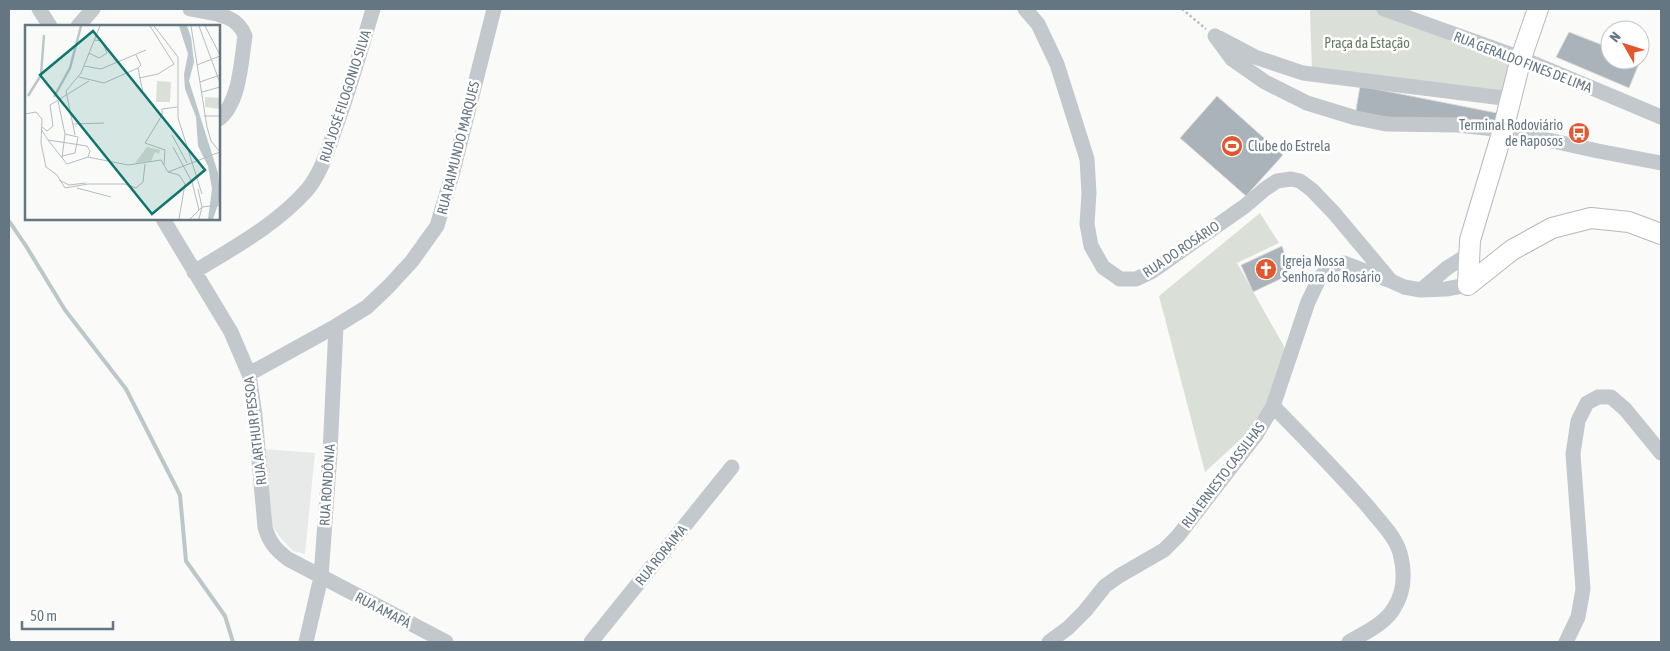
<svg xmlns="http://www.w3.org/2000/svg" width="1670" height="651" viewBox="0 0 1670 651" font-family="'Asap Condensed',sans-serif">
<style>
.built{fill:#e8e9e9}
.green{fill:#dadfd7}
.lines{fill:none;stroke-linecap:round;stroke-linejoin:round}
.stream{stroke:#bbc7cb;stroke-width:4}
.building{fill:#aab3b9;stroke:#dcdcda}
.major-casing{stroke:#b5babe;stroke-width:22}
.path{stroke:#bbbfc2;stroke-width:2.5;stroke-dasharray:2.5 2.5;stroke-linecap:butt}
.minor{stroke:#c3c8cc;stroke-width:15}
.major{stroke:#fff;stroke-width:20}
.labels{text-anchor:middle;dominant-baseline:central;stroke-width:5;stroke-linejoin:round;paint-order:stroke}
.park-label{font-size:14px;fill:#687a64;stroke:#fff}
.street-label{font-size:14px;fill:#657683;stroke:#fff}
.poi-label{font-size:14px;fill:#657683;stroke:#fff;text-anchor:start}
.inset-river{fill:none;stroke:#bbc7cb;stroke-width:2.5}
.inset-road{fill:none;stroke:#b5bdc2;stroke-width:1}
.view{fill:#0f766e;fill-opacity:0.15;stroke:#0f766e;stroke-width:2.5}
.inset-edge{fill:none;stroke:#657683;stroke-width:2.5}
</style>
<rect width="100%" height="100%" fill="#fafaf8"/>
<path class="built" d="M 264,449 L 315,453 L 305,554 L 293,551 L 280,537 L 270,522 Z"/>
<path class="green" d="M 1311,9 L 1373,9 L 1511,57 L 1503,98 L 1312,70 L 1310,12 Z
M 1260,213 L 1279,243 L 1237,263 L 1286,350 L 1265,417 L 1205,472 L 1159,296 Z"/>
<g class="lines">
<path class="stream" d="M 9,221 L 26,246 L 65,310 L 126,389 L 180,495 L 186,561 L 225,616 L 233,642
M 9,640 L 9,642"/>
</g>
<path class="building" d="M 1569,32 L 1610,48 L 1610,60 L 1640,61 L 1629,88 L 1556,57 Z
M 1360,86 L 1502,114 L 1502,122 L 1355,116 Z
M 1217,96 L 1283,155 L 1246,196 L 1180,138 Z
M 1282,246 L 1291,274 L 1253,292 L 1241,265 Z"/>
<g class="lines">
<g class="major-casing">
<path id="major" d="M 1468,285 L 1470,240 L 1503,130 L 1521,58 L 1538,9
M 1468,285 L 1512,250 L 1552,228 L 1591,218 L 1629,222 L 1661,234"/>
</g>
<path class="path" d="M 1182,9 L 1206,29"/>
<path class="minor" d="M 39,9 L 50,26
M 190,9 C 210,13 237,13 245,36 C 241,62 240,102 219,119
M 1025,9 L 1038,24 L 1057,64 L 1087,159 L 1089,193 L 1087,224 L 1091,246 L 1103,267 L 1120,279 L 1136,279 L 1151,272 L 1245,206 L 1265,189 L 1277,181 L 1291,179 L 1300,181 L 1312,190 L 1334,213 L 1391,281
M 1384,9 L 1521,58 L 1661,117
M 78,26 L 93,9
M 1215,36 L 1232,59 L 1265,82 L 1307,103 L 1356,118 L 1386,124 L 1458,125 L 1503,130 L 1598,151 L 1661,163
M 1219,38 L 1255,57 L 1303,73 L 1511,99
M 163,219 L 231,332 L 249,374 L 255,416 L 265,527 C 269,542 276,550 288,559 L 446,642
M 194,272 C 233,248 276,225 307,190 C 321,173 327,152 334,132 C 349,91 361,50 373,9
M 1421,290 L 1447,268 L 1469,254
M 249,374 L 336,326 L 367,307 L 389,286 L 412,261 L 437,226 L 452,175 L 494,9
M 1273,406 C 1306,440 1339,473 1370,509 C 1381,523 1395,536 1400,553 C 1405,572 1405,591 1394,608 C 1385,624 1364,633 1349,642
M 306,642 L 321,577 L 330,453 L 336,326
M 591,642 L 732,467
M 1049,642 L 1068,628 L 1085,611 L 1105,586 L 1119,576 L 1164,550 L 1178,536 L 1256,435 L 1273,406 L 1308,302 L 1319,279 L 1331,265 L 1344,263 L 1391,281 L 1404,287 L 1421,290 L 1446,289 L 1468,285
M 1566,642 L 1578,617 L 1583,589 L 1573,454 L 1578,421 L 1587,403 L 1598,397 L 1611,397 L 1625,409 L 1661,453"/>
<use href="#major" class="major"/>
</g>
<defs>
<g id="bus-disc" transform="scale(1.125)"><circle r="9.5" fill="#e4572e" stroke="#fff"/><path d="M-5-6H5V4H4V6H2V4H-2V6H-4V4H-5ZM-3.5-4V0h7V-4ZM-3.5 1.2v1.5H-2V1.2ZM2 1.2v1.5H3.5V1.2Z" fill="#fff"/></g>
<g id="stadium-disc" transform="scale(1.125)"><circle r="9.5" fill="#e4572e" stroke="#fff"/><path d="M0-5a6.5 5 0 1 0 0 10a6.5 5 0 1 0 0-10ZM-3.5-1.8h7v3.6h-7Z" fill="#fff"/></g>
<g id="church-disc" transform="scale(1.125)"><circle r="9.5" fill="#e4572e" stroke="#fff"/><path d="M-1.2-6h2.4v3.5h3.3v2.4h-3.3V6h-2.4V-.1h-3.3v-2.4h3.3Z" fill="#fff"/></g>
</defs>
<g fill-rule="evenodd">
<use href="#bus-disc" x="1579" y="133"/>
<use href="#stadium-disc" x="1232" y="146"/>
<use href="#church-disc" x="1266" y="269"/>
</g>
<g class="labels">
<g class="park-label">
<text x="1367" y="43">Praça da Estação</text>
</g>
<g class="street-label">
<text transform="translate(1523 62) rotate(21)">RUA GERALDO FINES DE LIMA</text>
<text transform="translate(345 96) rotate(-72)">RUA JOSÉ FILOGONIO SILVA</text>
<text transform="translate(458 148) rotate(-76)">RUA RAIMUNDO MARQUES</text>
<text transform="translate(1181 249) rotate(-34)">RUA DO ROSÁRIO</text>
<text transform="translate(255 431) rotate(-97)">RUA ARTHUR PESSOA</text>
<text transform="translate(1223 475) rotate(-53)">RUA ERNESTO CASSILHAS</text>
<text transform="translate(327 485) rotate(-86)">RUA RONDÔNIA</text>
<text transform="translate(661 555) rotate(-51)">RUA RORAIMA</text>
<text transform="translate(383 610) rotate(28)">RUA AMAPÁ</text>
</g>
<g class="poi-label">
<text x="1563" y="125" text-anchor="end">Terminal Rodoviário<tspan x="1563" dy="16">de Raposos</tspan></text>
<text x="1248" y="146">Clube do Estrela</text>
<text x="1282" y="261">Igreja Nossa<tspan x="1282" dy="16">Senhora do Rosário</tspan></text>
</g>
</g>
<g transform="translate(25 25)">
<rect width="195" height="195" fill="#fafaf8"/>
<path d="M 132,56 L 146,57 L 145,77 L 131,77 ZM 180,72 L 195,73 L 195,84 L 180,82 ZM 122,122 L 135,125 L 134,129 L 130,127 L 126,136 L 110,138 Z" fill="#dadfd7"/>
<path d="M 154,1 L 162,1 L 166,12 L 169,37 L 164,56 L 193,148 L 195,174 L 188,194 L 183,194 L 187,164 L 183,141 L 173,121 L 171,92 L 160,64 L 159,49 L 163,29 Z" fill="#bbc7cb"/>
<path class="inset-river" d="M 3,71 L 16,50 L 19,10M 29,72 L 45,43 L 56,1"/>
<path class="inset-road" d="M 129,1 L 153,32 L 153,93 L 177,169M 166,1 L 182,102 L 186,116 L 195,127M 174,1 L 195,58M 180,1 L 195,30M 64,28 L 74,33 L 82,28 L 77,16 L 69,15M 111,30 L 116,40 L 113,43 L 118,68 L 136,92 L 120,118 L 140,125 L 139,140M 172,40 L 195,31M 59,41 L 76,44 L 121,25M 54,52 L 79,58 L 113,43M 114,53 L 133,49 L 149,39 L 125,1M 175,57 L 195,50M 177,67 L 195,62M 33,76 L 40,109 L 37,133M 0,89 L 11,87 L 17,94 L 16,118 L 21,142 L 32,150M 137,91 L 137,84 L 152,82M 179,91 L 195,91M 48,99 L 79,98M 17,102 L 22,106 L 28,101 L 25,80 L 64,56M 16,104 L 23,115 L 62,121 L 65,126 L 63,132M 50,110 L 41,66 L 56,48 L 75,1M 147,110 L 162,138M 23,115 L 42,139 L 63,132 L 103,140 L 136,135 L 143,147M 148,122 L 167,157 L 174,185M 37,131 L 50,128 L 53,112 L 40,109M 143,147 L 154,150 L 160,159 L 154,194M 143,147 L 195,127M 32,150 L 40,163 L 63,159 L 100,159 L 111,163 L 118,157 L 120,139M 34,155 L 44,160 L 61,158M 52,163 L 86,172M 173,164 L 177,182 L 174,194M 165,194 L 177,182 L 195,180"/>
<path class="view" d="M 68,6 L 180,145 L 127,189 L 15,50 Z"/>
<rect width="195" height="195" class="inset-edge"/>
</g>
<rect width="1670" height="651" fill="none" stroke="#657683" stroke-width="20"/>
<g transform="translate(1625 45) rotate(309)"><circle r="24" fill="#ffffff" stroke="#c1c8cd"/>
<path d="M0-4L9 19L0 12L-9 19Z" fill="#e4572e"/>
<text y="-8" font-size="14" font-weight="bold" text-anchor="middle" fill="#657683">N</text>
</g>
<path d="M22 621v8h91v-8" fill="none" stroke="#657683" stroke-width="2.5"/>
<text x="30" y="621" font-size="15" fill="#657683" stroke="#ffffff" stroke-width="4" paint-order="stroke">50 m</text>
</svg>
